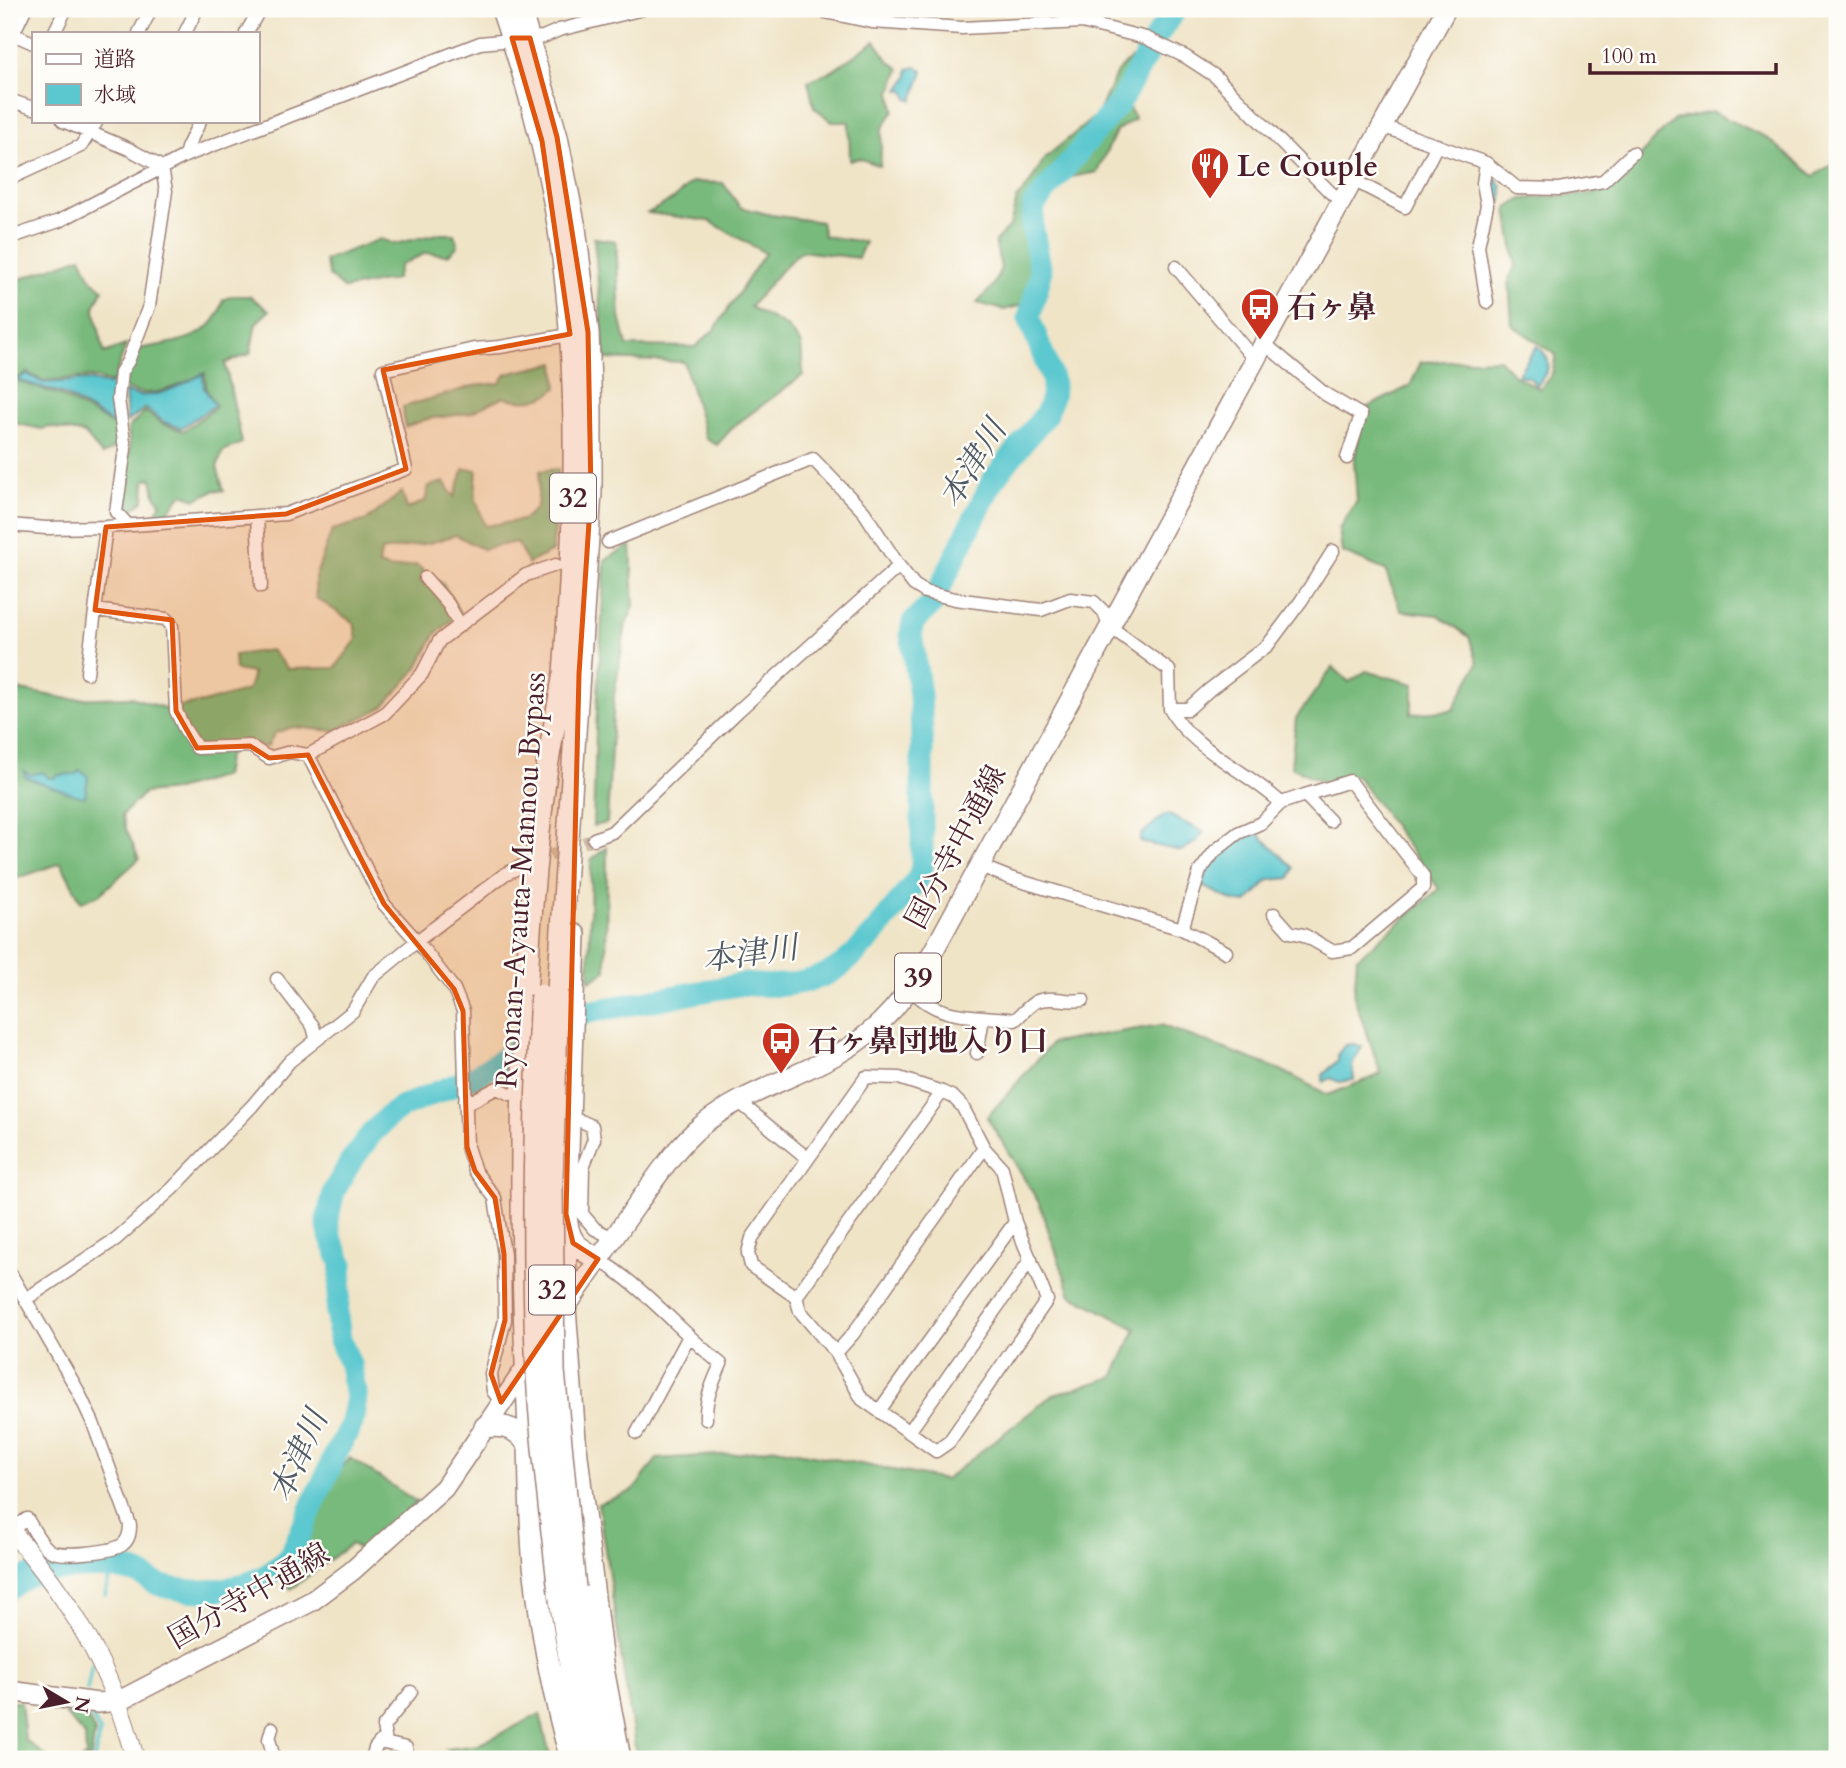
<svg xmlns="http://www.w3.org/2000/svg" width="1846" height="1768" viewBox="0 0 1846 1768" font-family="Cardo,'Noto Serif JP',serif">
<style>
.forest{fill:#78b97b;stroke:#616c53;stroke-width:2}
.water{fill:#5bc8cf;stroke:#52747d;stroke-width:2}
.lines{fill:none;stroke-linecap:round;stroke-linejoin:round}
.stream{stroke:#5bc8cf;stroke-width:3.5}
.river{stroke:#5bc8cf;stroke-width:23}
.minor-tunnel{stroke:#cfbda8;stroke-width:12;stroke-dasharray:12 6;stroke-linecap:butt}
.minor-casing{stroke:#9d8279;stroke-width:15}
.secondary-casing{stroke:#9d8279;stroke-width:20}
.primary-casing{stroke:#9d8279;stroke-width:22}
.trunk-casing{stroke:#9d8279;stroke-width:24}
.minor{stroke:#fff;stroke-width:12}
.secondary{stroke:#fff;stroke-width:18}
.primary{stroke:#fff;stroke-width:19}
.trunk{stroke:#fff;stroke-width:21}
.trunk-bridge-casing{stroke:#9d8279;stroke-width:24;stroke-linecap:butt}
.trunk-bridge{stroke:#fff;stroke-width:21}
.marked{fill:#e0560e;fill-opacity:0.2;stroke:#e0560e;stroke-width:5;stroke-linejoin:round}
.labels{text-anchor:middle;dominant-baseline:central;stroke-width:5;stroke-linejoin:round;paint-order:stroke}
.shield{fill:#fdfcf7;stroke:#806168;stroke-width:2}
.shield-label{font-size:28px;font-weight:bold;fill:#4a1f2b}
.poi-label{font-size:30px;font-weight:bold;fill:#4a1f2b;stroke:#fdfcf7;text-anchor:start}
.street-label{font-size:30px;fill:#4a1f2b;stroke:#fdfcf7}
.water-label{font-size:32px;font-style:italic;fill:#505a64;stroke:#fdfcf7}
</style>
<rect width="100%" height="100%" fill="#fdfcf7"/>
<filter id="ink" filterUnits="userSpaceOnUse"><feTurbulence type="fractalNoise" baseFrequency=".0143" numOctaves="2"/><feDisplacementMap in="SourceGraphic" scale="14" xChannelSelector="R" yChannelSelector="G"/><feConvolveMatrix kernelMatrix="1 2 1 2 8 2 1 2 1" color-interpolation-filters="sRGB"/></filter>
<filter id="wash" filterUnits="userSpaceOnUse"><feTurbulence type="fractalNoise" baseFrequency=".00686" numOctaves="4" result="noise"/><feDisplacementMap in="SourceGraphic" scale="28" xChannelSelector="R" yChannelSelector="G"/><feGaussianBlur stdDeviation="1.57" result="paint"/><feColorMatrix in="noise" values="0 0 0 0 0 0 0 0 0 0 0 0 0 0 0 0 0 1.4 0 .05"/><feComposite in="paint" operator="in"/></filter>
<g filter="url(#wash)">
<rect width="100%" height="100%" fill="#f0e4c7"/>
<path class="forest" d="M 875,41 L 889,61 L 900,69 L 891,91 L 894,110 L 882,129 L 880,166 L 859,158 L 850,161 L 849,122 L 832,122 L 814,107 L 808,81 L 832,71 Z
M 1131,58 L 1138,67 L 1121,93 L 1135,119 L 1116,131 L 1097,172 L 1045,182 L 1030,202 L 1028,224 L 1036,267 L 1034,285 L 1026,304 L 1004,310 L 977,303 L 993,286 L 1001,268 L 995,241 L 1010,226 L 1017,198 L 1028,186 L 1045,158 L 1098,114 L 1117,72 Z
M 1712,112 L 1766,137 L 1814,176 L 1837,161 L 1837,1759 L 637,1759 L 598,1504 L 633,1491 L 657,1459 L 735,1454 L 776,1448 L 945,1480 L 1051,1396 L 1113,1377 L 1136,1329 L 1071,1295 L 1039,1203 L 987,1117 L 1052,1043 L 1161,1025 L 1281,1070 L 1328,1095 L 1381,1074 L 1354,997 L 1357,958 L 1439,889 L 1357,776 L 1322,782 L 1291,767 L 1296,718 L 1333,667 L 1349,682 L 1366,671 L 1414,684 L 1411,714 L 1453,710 L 1478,663 L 1469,637 L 1438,615 L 1401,611 L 1385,570 L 1342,552 L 1339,529 L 1357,501 L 1354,461 L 1364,409 L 1410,386 L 1421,362 L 1499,359 L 1515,376 L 1540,389 L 1552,374 L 1556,355 L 1512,325 L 1509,279 L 1516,266 L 1507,209 L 1522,199 L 1591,194 L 1619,185 L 1650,144 L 1674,120 Z
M 692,182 L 723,183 L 740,207 L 771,215 L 821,222 L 824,236 L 865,242 L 858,258 L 801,251 L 783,268 L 750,307 L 786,326 L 801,344 L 803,375 L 734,426 L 717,445 L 706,439 L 684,362 L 605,359 L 594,238 L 616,241 L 620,317 L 627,346 L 695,347 L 715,329 L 765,253 L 709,221 L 648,213 L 675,198 Z
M 437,234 L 454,234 L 458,246 L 448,255 L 426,253 L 400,265 L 396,279 L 344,289 L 329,276 L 325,260 L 380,239 L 395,244 Z
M 81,257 L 91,279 L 103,289 L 94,307 L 104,353 L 126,345 L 113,383 L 91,377 L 43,381 L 27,373 L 15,380 L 60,395 L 117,427 L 120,445 L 102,455 L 85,434 L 51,427 L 41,429 L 9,422 L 9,283 Z
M 232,296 L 250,296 L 269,311 L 256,323 L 250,354 L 225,363 L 242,443 L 223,451 L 217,467 L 224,491 L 215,490 L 196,499 L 182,494 L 164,517 L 155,514 L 161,503 L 155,495 L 152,478 L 145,480 L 144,500 L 130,512 L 120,503 L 130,448 L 128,428 L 145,411 L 163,424 L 183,431 L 216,407 L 206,389 L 205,373 C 180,384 150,403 124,387 L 128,371 L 139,349 C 173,342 215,341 223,300 Z
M 555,363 L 557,388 C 542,402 523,403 503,397 L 470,413 L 427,419 L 405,427 L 403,407 L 473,386 L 500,383 L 506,374 Z
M 464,469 L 477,470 L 475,496 L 485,526 L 523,520 L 537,507 L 540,471 L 558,469 L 557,513 L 552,551 L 528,564 L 517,542 L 482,549 L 456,535 L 430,543 L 381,551 L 379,565 L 390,569 L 416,565 L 443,584 L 460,613 L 435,635 L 417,669 L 382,708 L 334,731 L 293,727 L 275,733 L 267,747 L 238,742 L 227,758 L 224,776 L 176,790 L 144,793 L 122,815 L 126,829 L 139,859 L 99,895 L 81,902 L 61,863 L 9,881 L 9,688 L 69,699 L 131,697 L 164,708 L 203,703 L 248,690 L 253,673 L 235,670 L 234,655 L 271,650 L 288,669 L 335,668 L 357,639 L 354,623 L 316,598 L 315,578 L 332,530 L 367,520 L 402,492 L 407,509 L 425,501 L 429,486 L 444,482 L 454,497 Z
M 631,545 L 634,606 L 626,624 L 614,695 L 607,823 L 593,826 L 596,730 L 605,560 Z
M 607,847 L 606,971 L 589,981 L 591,860 Z
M 350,1458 L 417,1502 L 362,1550 L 351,1544 L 291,1589 L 284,1581 L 301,1555 L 331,1480 Z
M 9,1702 L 21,1702 L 25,1740 L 49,1759 L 9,1759 Z
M 64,1713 L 88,1718 L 95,1732 L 90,1759 L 82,1759 L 86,1756 L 85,1736 Z
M 540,1714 L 551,1759 L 466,1759 L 446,1749 L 478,1745 Z"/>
<path class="water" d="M 917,67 L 923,71 L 913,100 L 908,99 L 905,91 L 899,90 L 908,77 L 908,69 Z
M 1491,175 L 1502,186 L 1502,202 L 1492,201 L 1492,188 L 1488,187 Z
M 1537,346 C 1555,361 1549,370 1537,386 L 1529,377 L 1517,375 Z
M 27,374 L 43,383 L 88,380 L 113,386 L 112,401 L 114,424 L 62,393 L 17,380 Z
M 203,374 L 204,388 L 215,405 L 181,428 L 164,422 L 145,408 L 127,422 L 125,391 C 151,404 179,386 203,374 Z
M 79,770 L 88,776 L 85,797 C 80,797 28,779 25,776 L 24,771 L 30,775 L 43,772 L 49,778 L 55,778 L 56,775 L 76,774 Z
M 1164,815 L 1169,815 L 1204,832 L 1196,842 L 1181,851 L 1140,842 L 1142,834 Z
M 1255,831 L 1294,868 L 1290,878 L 1269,880 L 1246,903 L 1234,901 L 1200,885 C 1209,860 1232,844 1255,831 Z
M 1354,1044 L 1362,1047 L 1352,1064 L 1354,1080 L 1339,1082 L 1331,1078 L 1323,1082 L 1323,1075 L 1338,1060 L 1338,1054 L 1345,1045 Z"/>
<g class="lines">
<path class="stream" d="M 105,1595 L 111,1569
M 87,1690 L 92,1665
M 66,1708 L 75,1713 L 90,1713
M 90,1712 L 100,1732 L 94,1759"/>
<path class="river" d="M 9,1589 C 16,1583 23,1578 32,1575 C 59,1568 107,1564 134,1572 C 144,1575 152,1583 163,1586 C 205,1597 263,1590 291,1554 L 337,1451 L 352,1423 L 356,1397 L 350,1364 L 340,1340 L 337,1314 L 342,1264 L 330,1236 L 327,1221 L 334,1191 L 350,1163 L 372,1133 L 389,1116 L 402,1107 L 476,1076 L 508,1056 L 526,1041 L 588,1012 L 744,984 C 777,988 816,985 843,964 C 869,944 896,905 918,879 L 922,867 L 922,734 L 920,695 L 911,633 L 913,622 L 932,604 L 993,480 L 1046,414 C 1051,402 1055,391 1052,378 L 1029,318 L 1041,273 L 1032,225 L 1034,205 L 1120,102 L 1158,34 L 1176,9"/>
</g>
</g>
<g filter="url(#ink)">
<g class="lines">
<path class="minor-tunnel" d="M 533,862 L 594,839"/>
<g class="minor-casing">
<path id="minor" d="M 25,9 L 13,34 L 33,43
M 811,9 L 872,22 L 962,28 L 1082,22 L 1146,38 L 1186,57 L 1215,76 L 1330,192 L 1342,201
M 1082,22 L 1088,9
M 54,33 L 66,9
M 139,33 L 151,9
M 185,33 L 197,9
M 246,33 L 260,9
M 9,100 L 33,108
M 63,121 L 129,149 L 162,167 L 166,191 L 149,306 L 128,361 L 121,372 L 118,399 L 125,449 L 116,512 L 128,525
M 1382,126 L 1486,163 L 1517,188 L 1559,189 L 1603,181 L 1633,153
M 185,156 L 187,148 L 200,121
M 1486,163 L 1483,183 L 1487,205 L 1478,246 L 1487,302
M 9,179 L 81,146 L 97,121
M 1353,180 L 1405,207 L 1437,145
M 9,238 L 59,221 L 185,156 L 480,43 L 543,37 L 559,30 L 643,9
M 1176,267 L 1254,359
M 1264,343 L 1325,394 L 1361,415 L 1347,458
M 257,517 L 261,586
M 9,525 L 46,528 L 106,527 L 286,514 L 406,469 L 383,370 L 474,349 L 500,347 L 574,334
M 899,566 L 914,585 L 925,592 L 955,599 L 1041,610 L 1070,599 L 1094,602 L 1104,612 L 1109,626 L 1169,670 L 1170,709 L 1188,709 L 1209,690 L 1268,645 L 1301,601 L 1333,551
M 425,578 L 448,604 L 460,625
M 95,610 L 166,619 L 172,626 L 176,711 L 184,728 L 197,748 L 250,746 L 269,758 L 290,752 L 308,755
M 87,673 L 106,527
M 1170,709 C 1189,747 1250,773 1281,803
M 594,839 L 612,832 L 738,711 L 899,566 L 864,512 L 813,459 L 608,542
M 522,866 L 505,874 L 417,941 L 384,904 L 308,755 L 384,714 L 422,674 L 439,641 L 526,575 L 556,565
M 980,866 L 1010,878 L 1182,929 L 1226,952
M 1274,914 L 1290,932 L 1304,935 L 1332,951 L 1352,948 L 1423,888 L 1423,876 L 1350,781 L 1305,795
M 1182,929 L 1200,871 L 1215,851 L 1238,833 L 1261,823 L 1281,803 L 1305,795 L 1330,821
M 277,979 L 313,1026 L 316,1038
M 911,989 C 940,1022 976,1014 1015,1020 C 1022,1014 1029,1005 1037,1001 C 1052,995 1068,1003 1083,1000
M 977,1053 L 983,1018
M 866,1077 L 899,1078 L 942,1092 L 953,1097 L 962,1106 L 984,1148 L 1002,1168 L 1015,1222 L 1047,1300 L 949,1442 L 936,1451 L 862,1399 L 836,1353 L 800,1311 L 796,1297 L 751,1266 L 748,1253 L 752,1238 Z
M 465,1101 L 472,1101 L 497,1088 L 510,1094
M 738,1101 L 807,1158
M 581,1121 L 592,1126 L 594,1139 L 583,1167 L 582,1214 L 595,1229 L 613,1238
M 598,1259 C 645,1288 679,1330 721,1364 C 713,1382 705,1399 706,1419
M 9,1271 L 77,1389 L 93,1423 L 130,1525 C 130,1533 129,1540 122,1545 C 112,1552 61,1557 51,1551 C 40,1545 34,1529 27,1519 L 11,1530
M 796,1297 L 942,1092
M 26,1299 L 116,1239 L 172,1189 L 252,1106 L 290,1061 L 353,1011 L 373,977 L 417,941 L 454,989 L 463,1011 L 467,1147 L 475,1171 L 495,1198 L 504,1254 L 505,1320 L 491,1374 L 493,1391 L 501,1402
M 836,1353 L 853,1334 L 984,1148
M 879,1411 L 1015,1222
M 909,1432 L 1031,1259
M 637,1433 L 688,1338
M 272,1728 L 269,1739 L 274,1759
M 386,1742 L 383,1727 L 411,1692
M 372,1759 L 375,1748 L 380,1742 L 406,1748 L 408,1759"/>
</g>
<g class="secondary-casing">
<path id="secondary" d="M 9,1528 C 71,1600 111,1666 135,1759"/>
</g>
<g class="primary-casing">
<path id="primary" d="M 561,1314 C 587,1276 614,1238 640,1200 C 659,1174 676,1147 701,1126 C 741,1093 793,1079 838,1054 C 882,1030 909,993 934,950 L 1446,9
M 9,1691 L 98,1703 L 119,1701 L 312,1601 L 352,1571 L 444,1488 L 531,1360"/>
</g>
<g class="trunk-casing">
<path id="trunk" d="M 502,9 C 527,80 547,155 559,230 C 582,380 575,535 563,686
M 520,9 L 557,137 L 575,228 L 588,332 L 591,411 L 591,492 L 558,990
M 564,673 C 558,709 550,745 545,781 C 518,989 518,1198 528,1406 C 530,1459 529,1512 534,1565 C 541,1630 553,1696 571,1759
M 575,935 L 566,1214 C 568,1242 575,1246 598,1259
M 566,1226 L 565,1308 L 575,1439 L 602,1663 L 620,1759
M 485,1427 C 506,1424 518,1429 530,1447
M 575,1588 L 595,1711 L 606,1759
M 559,1592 L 578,1715 L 588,1759"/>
</g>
<use href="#minor" class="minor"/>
<use href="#secondary" class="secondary"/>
<use href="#primary" class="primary"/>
<use href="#trunk" class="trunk"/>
<g class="trunk-bridge-casing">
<path id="trunk-bridge" d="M 558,990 L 552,1182 L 554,1371 L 575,1588
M 541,995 C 534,1121 531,1248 537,1374 C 541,1447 551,1520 559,1592"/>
</g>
<use href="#trunk-bridge" class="trunk-bridge"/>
</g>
</g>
<path class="marked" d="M 512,38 L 530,38 L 557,137 L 588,332 L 591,492 L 579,674 L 566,1214 L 573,1243 L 598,1259 L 501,1402 L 491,1374 L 505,1320 L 504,1254 L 495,1198 L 475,1171 L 467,1147 L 463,1011 L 454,989 L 384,904 L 308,755 L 269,758 L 250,746 L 197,748 L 176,711 L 172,620 L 95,610 L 106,527 L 286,514 L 406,469 L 383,370 L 570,334 L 542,141 Z"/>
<defs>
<g id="restaurant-pin" transform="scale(2.0125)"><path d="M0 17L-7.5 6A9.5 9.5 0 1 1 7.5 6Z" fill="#c8321e" stroke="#fdfcf7"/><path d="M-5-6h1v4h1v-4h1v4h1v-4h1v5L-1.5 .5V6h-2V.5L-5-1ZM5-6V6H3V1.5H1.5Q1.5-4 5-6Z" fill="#fff"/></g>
<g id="bus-pin" transform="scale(2.0125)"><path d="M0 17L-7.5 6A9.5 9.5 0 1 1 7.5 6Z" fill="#c8321e" stroke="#fdfcf7"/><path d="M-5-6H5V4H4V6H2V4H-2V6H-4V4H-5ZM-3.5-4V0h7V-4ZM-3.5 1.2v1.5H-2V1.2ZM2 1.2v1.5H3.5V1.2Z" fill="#fff"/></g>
</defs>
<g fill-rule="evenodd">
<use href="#restaurant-pin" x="1210" y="166"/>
<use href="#bus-pin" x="1260" y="307"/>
<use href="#bus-pin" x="781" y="1041"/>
</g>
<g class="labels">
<g class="shield">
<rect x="550" y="473.5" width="46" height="49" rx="5"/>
<rect x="895" y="953.5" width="46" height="49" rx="5"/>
<rect x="529" y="1265.5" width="46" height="49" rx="5"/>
</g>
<g class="shield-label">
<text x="573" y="498">32</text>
<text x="918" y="978">39</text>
<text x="552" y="1290">32</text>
</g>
<g class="poi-label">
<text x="1237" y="166">Le Couple</text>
<text x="1287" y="307">石ヶ鼻</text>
<text x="808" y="1041">石ヶ鼻団地入り口</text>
</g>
<g class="street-label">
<text transform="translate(956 847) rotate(-62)">国分寺中通線</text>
<text transform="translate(521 880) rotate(-86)">Ryonan-Ayauta-Mannou Bypass</text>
<text transform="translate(249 1596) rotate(-30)">国分寺中通線</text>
</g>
<g class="water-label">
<text transform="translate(973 464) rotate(-58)">本津川</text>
<text transform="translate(750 954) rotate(-8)">本津川</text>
<text transform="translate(299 1456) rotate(-66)">本津川</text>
</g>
</g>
<rect width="1846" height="1768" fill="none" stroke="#fdfcf7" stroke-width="35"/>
<rect x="32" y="32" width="228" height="91" fill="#fdfcf7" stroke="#b5a4a5" stroke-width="2"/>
<rect x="46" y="54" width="35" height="10" fill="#ffffff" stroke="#b5a4a5" stroke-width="2"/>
<text x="94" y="66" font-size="21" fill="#4a1f2b">道路</text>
<rect x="46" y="84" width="35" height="21" fill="#5bc8cf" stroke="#b5a4a5" stroke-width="2"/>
<text x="94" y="102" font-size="21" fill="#4a1f2b">水域</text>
<g transform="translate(66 1702) rotate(100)" stroke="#fdfcf7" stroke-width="5" paint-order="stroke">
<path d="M0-5L12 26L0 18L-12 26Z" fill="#4a1f2b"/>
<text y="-10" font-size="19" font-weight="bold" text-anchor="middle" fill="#4a1f2b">N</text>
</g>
<path d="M1590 63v10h186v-10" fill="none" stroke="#4a1f2b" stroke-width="3.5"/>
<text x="1601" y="63" font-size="21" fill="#4a1f2b" stroke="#fdfcf7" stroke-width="5" paint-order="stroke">100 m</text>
</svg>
